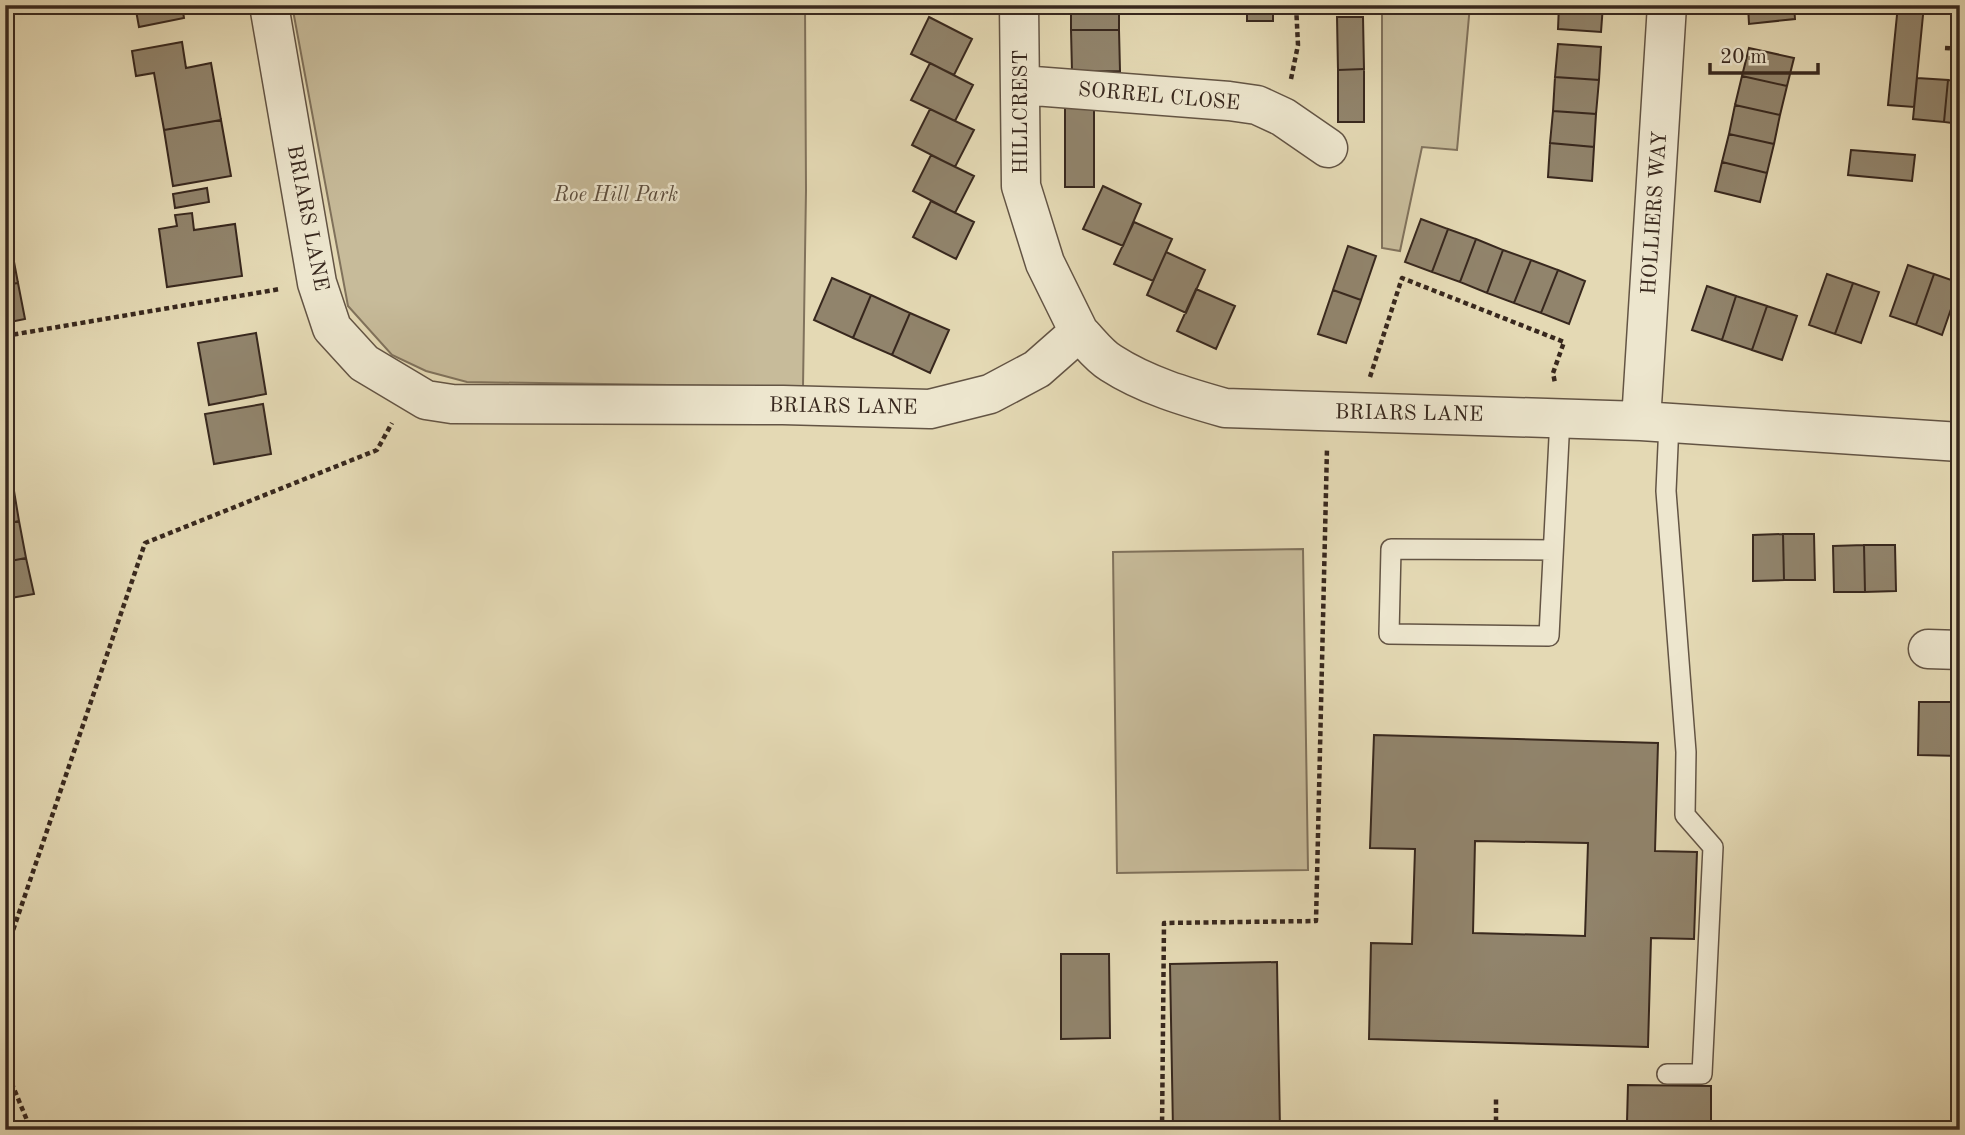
<svg xmlns="http://www.w3.org/2000/svg" width="1965" height="1135" viewBox="0 0 1965 1135" font-family="'Old Standard TT',serif">
<style>
.green{fill:#c7bb9a;stroke:#80725c;stroke-width:2}
.building{fill:#91846c;stroke:#38281e;stroke-width:2;fill-rule:evenodd}
.lines{fill:none;stroke-linecap:round;stroke-linejoin:round}
.service-casing{stroke:#635444;stroke-width:22}
.minor-casing{stroke:#635444;stroke-width:41}
.path{stroke:#38281e;stroke-width:4.5;stroke-dasharray:5 3.5;stroke-linecap:butt}
.service{stroke:#ede6ce;stroke-width:19}
.minor{stroke:#ede6ce;stroke-width:38}
.labels{text-anchor:middle;dominant-baseline:central;stroke-width:5;stroke-linejoin:round;paint-order:stroke}
.street-label{font-size:21px;fill:#38281e;stroke:#ede6ce}
.park-label{font-size:21px;font-style:italic;fill:#5c4d3d;stroke:#ede6ce}
</style>
<rect width="100%" height="100%" fill="#e4d9b4"/>
<filter id="stains"><feTurbulence type="fractalNoise" baseFrequency=".00286" numOctaves="4"/><feColorMatrix values="0 0 0 0 .2 0 0 0 0 .09 0 0 0 0 .02 0 0 0 .5 -.17"/></filter>
<radialGradient id="worn" r=".72"><stop offset=".6" stop-color="#630" stop-opacity="0"/><stop offset="1" stop-color="#630" stop-opacity=".3"/></radialGradient>
<path class="green" d="M 292,5 L 805,5 L 806,190 L 803,387 L 467,382 L 426,371 L 392,355 L 348,306 Z
M 1382,5 L 1470,5 L 1457,150 L 1422,147 L 1400,251 L 1382,248 Z
M 1303,549 L 1308,870 L 1117,873 L 1113,552 Z"/>
<path class="building" d="M 135,5 L 182,5 L 184,18 L 139,27 Z
M 908,5 L 955,5 L 955,6 L 908,7 Z
M 1071,5 L 1119,5 L 1119,30 L 1071,30 Z
M 1247,5 L 1273,5 L 1273,21 L 1247,21 Z
M 1559,5 L 1603,5 L 1601,32 L 1558,29 Z
M 1748,5 L 1794,5 L 1795,19 L 1749,24 Z
M 1898,5 L 1924,5 L 1914,107 L 1888,105 Z
M 929,17 L 972,39 L 954,75 L 911,54 Z
M 1337,17 L 1363,17 L 1364,69 L 1338,70 Z
M 1071,30 L 1119,30 L 1120,71 L 1072,72 Z
M 182,42 L 186,68 L 211,63 L 221,120 L 164,130 L 154,73 L 136,76 L 132,51 Z
M 1558,44 L 1601,47 L 1599,80 L 1555,77 Z
M 1749,48 L 1794,58 L 1787,86 L 1742,76 Z
M 930,63 L 973,85 L 955,121 L 911,100 Z
M 1364,69 L 1364,122 L 1338,122 L 1338,70 Z
M 1742,76 L 1787,86 L 1780,115 L 1735,105 Z
M 1555,77 L 1599,80 L 1596,114 L 1553,111 Z
M 1917,78 L 1948,80 L 1944,122 L 1913,119 Z
M 1948,80 L 1960,81 L 1960,124 L 1944,122 Z
M 1065,94 L 1094,94 L 1094,187 L 1065,187 Z
M 1735,105 L 1780,115 L 1774,144 L 1729,134 Z
M 930,109 L 974,130 L 955,167 L 912,145 Z
M 1553,111 L 1596,114 L 1594,147 L 1550,143 Z
M 221,120 L 231,176 L 173,186 L 164,130 Z
M 1729,134 L 1774,144 L 1767,173 L 1722,162 Z
M 1550,143 L 1594,147 L 1592,181 L 1548,177 Z
M 1851,150 L 1915,155 L 1912,181 L 1848,175 Z
M 931,155 L 974,176 L 955,213 L 913,191 Z
M 1722,162 L 1767,173 L 1760,202 L 1715,191 Z
M 1103,186 L 1141,204 L 1123,246 L 1083,229 Z
M 207,188 L 209,202 L 175,208 L 173,194 Z
M 931,201 L 974,222 L 956,259 L 913,237 Z
M 192,213 L 194,230 L 235,224 L 242,276 L 167,287 L 159,229 L 177,226 L 175,215 Z
M 5,216 L 11,246 L 5,247 Z
M 1421,219 L 1448,229 L 1432,272 L 1405,262 Z
M 1134,222 L 1172,239 L 1153,281 L 1114,264 Z
M 1448,229 L 1476,239 L 1460,282 L 1432,272 Z
M 1476,239 L 1503,250 L 1487,293 L 1460,282 Z
M 11,246 L 18,283 L 5,285 L 5,247 Z
M 1348,246 L 1376,256 L 1361,300 L 1333,290 Z
M 1503,250 L 1531,260 L 1514,303 L 1487,293 Z
M 1166,252 L 1205,270 L 1186,313 L 1147,295 Z
M 1531,260 L 1558,270 L 1541,313 L 1514,303 Z
M 1908,265 L 1934,274 L 1916,325 L 1890,316 Z
M 1558,270 L 1585,281 L 1569,324 L 1541,313 Z
M 1827,274 L 1853,283 L 1835,334 L 1809,325 Z
M 1934,274 L 1960,283 L 1942,335 L 1916,325 Z
M 832,278 L 871,295 L 853,338 L 814,320 Z
M 18,283 L 25,319 L 5,323 L 5,285 Z
M 1853,283 L 1879,292 L 1861,343 L 1835,334 Z
M 1707,286 L 1736,296 L 1722,340 L 1692,330 Z
M 1196,289 L 1235,306 L 1216,349 L 1177,331 Z
M 1333,290 L 1361,300 L 1346,343 L 1318,334 Z
M 871,295 L 910,313 L 892,355 L 853,338 Z
M 1736,296 L 1767,306 L 1752,350 L 1722,340 Z
M 1767,306 L 1797,316 L 1782,360 L 1752,350 Z
M 910,313 L 949,330 L 930,373 L 892,355 Z
M 256,333 L 266,394 L 209,405 L 198,343 Z
M 263,404 L 271,454 L 214,464 L 205,414 Z
M 5,449 L 13,485 L 5,486 Z
M 13,485 L 19,521 L 5,524 L 5,486 Z
M 19,521 L 26,558 L 5,562 L 5,524 Z
M 1783,534 L 1814,534 L 1815,580 L 1784,580 Z
M 1783,534 L 1784,580 L 1753,581 L 1753,535 Z
M 1864,545 L 1895,545 L 1896,591 L 1865,592 Z
M 1864,545 L 1865,592 L 1834,592 L 1833,546 Z
M 26,558 L 34,594 L 5,599 L 5,562 Z
M 1919,702 L 1960,702 L 1960,756 L 1918,755 Z
M 1374,735 L 1658,743 L 1655,851 L 1697,852 L 1694,939 L 1651,938 L 1648,1047 L 1369,1039 L 1371,943 L 1412,944 L 1415,849 L 1370,848 ZM 1475,841 L 1588,843 L 1585,936 L 1473,933 Z
M 1061,954 L 1109,954 L 1110,1038 L 1061,1039 Z
M 1277,962 L 1280,1130 L 1173,1130 L 1170,964 Z
M 1628,1085 L 1711,1086 L 1711,1124 L 1627,1122 Z"/>
<g class="lines">
<g class="service-casing">
<path id="service" d="M 1553,550 L 1391,549 L 1389,634 L 1549,636 L 1560,418
M 1667,1074 L 1702,1074 L 1713,847 L 1685,815 L 1686,752 L 1666,491 L 1669,423"/>
</g>
<g class="minor-casing">
<path id="minor" d="M 269,5 L 317,283 L 332,328 L 364,363 L 426,400 L 452,404 L 783,405 L 930,409 L 990,394 L 1037,369 L 1079,332 C 1089,342 1099,356 1111,363 C 1145,385 1186,397 1225,408 L 1641,421 L 1960,442
M 1019,5 L 1021,186 L 1045,263 L 1079,332
M 1021,85 L 1229,101 L 1257,105 L 1283,117 L 1328,148
M 1641,421 L 1667,5
M 1928,649 L 1960,650"/>
</g>
<path class="path" d="M 1945,48 L 1960,49
M 1291,79 L 1298,45 L 1296,5
M 5,336 L 280,289
M 1370,377 L 1402,278 L 1564,342 L 1553,373 L 1555,383
M 5,954 L 145,543 L 377,450 L 392,423
M 5,1067 L 31,1130
M 1162,1130 L 1164,923 L 1316,921 L 1327,448
M 1496,1130 L 1496,1096"/>
<use href="#service" class="service"/>
<use href="#minor" class="minor"/>
</g>
<g class="labels">
<g class="street-label">
<text transform="translate(1159 97) rotate(5)">SORREL CLOSE</text>
<text transform="translate(1021 112) rotate(-90)">HILLCREST</text>
<text transform="translate(1655 213) rotate(-86)">HOLLIERS WAY</text>
<text transform="translate(307 218) rotate(79)">BRIARS LANE</text>
<text transform="translate(843 407) rotate(1)">BRIARS LANE</text>
<text transform="translate(1409 414) rotate(1)">BRIARS LANE</text>
</g>
<g class="park-label">
<text x="616" y="195">Roe Hill Park</text>
</g>
</g>
<rect width="1965" height="1135" fill="none" stroke="#e4d9b4" stroke-width="28"/>
<rect x="7" y="7" width="1951" height="1121" fill="none" stroke="#38281e" stroke-width="3.5"/>
<rect x="14" y="14" width="1937" height="1107" fill="none" stroke="#38281e" stroke-width="2"/>
<path d="M1710 63v10h108v-10" fill="none" stroke="#38281e" stroke-width="3.5"/>
<text x="1720" y="63" font-size="21" fill="#38281e" stroke="#ede6ce" stroke-width="5" paint-order="stroke">20 m</text>
<rect width="100%" height="100%" filter="url(#stains)"/>
<rect width="100%" height="100%" fill="url(#worn)"/>
</svg>
